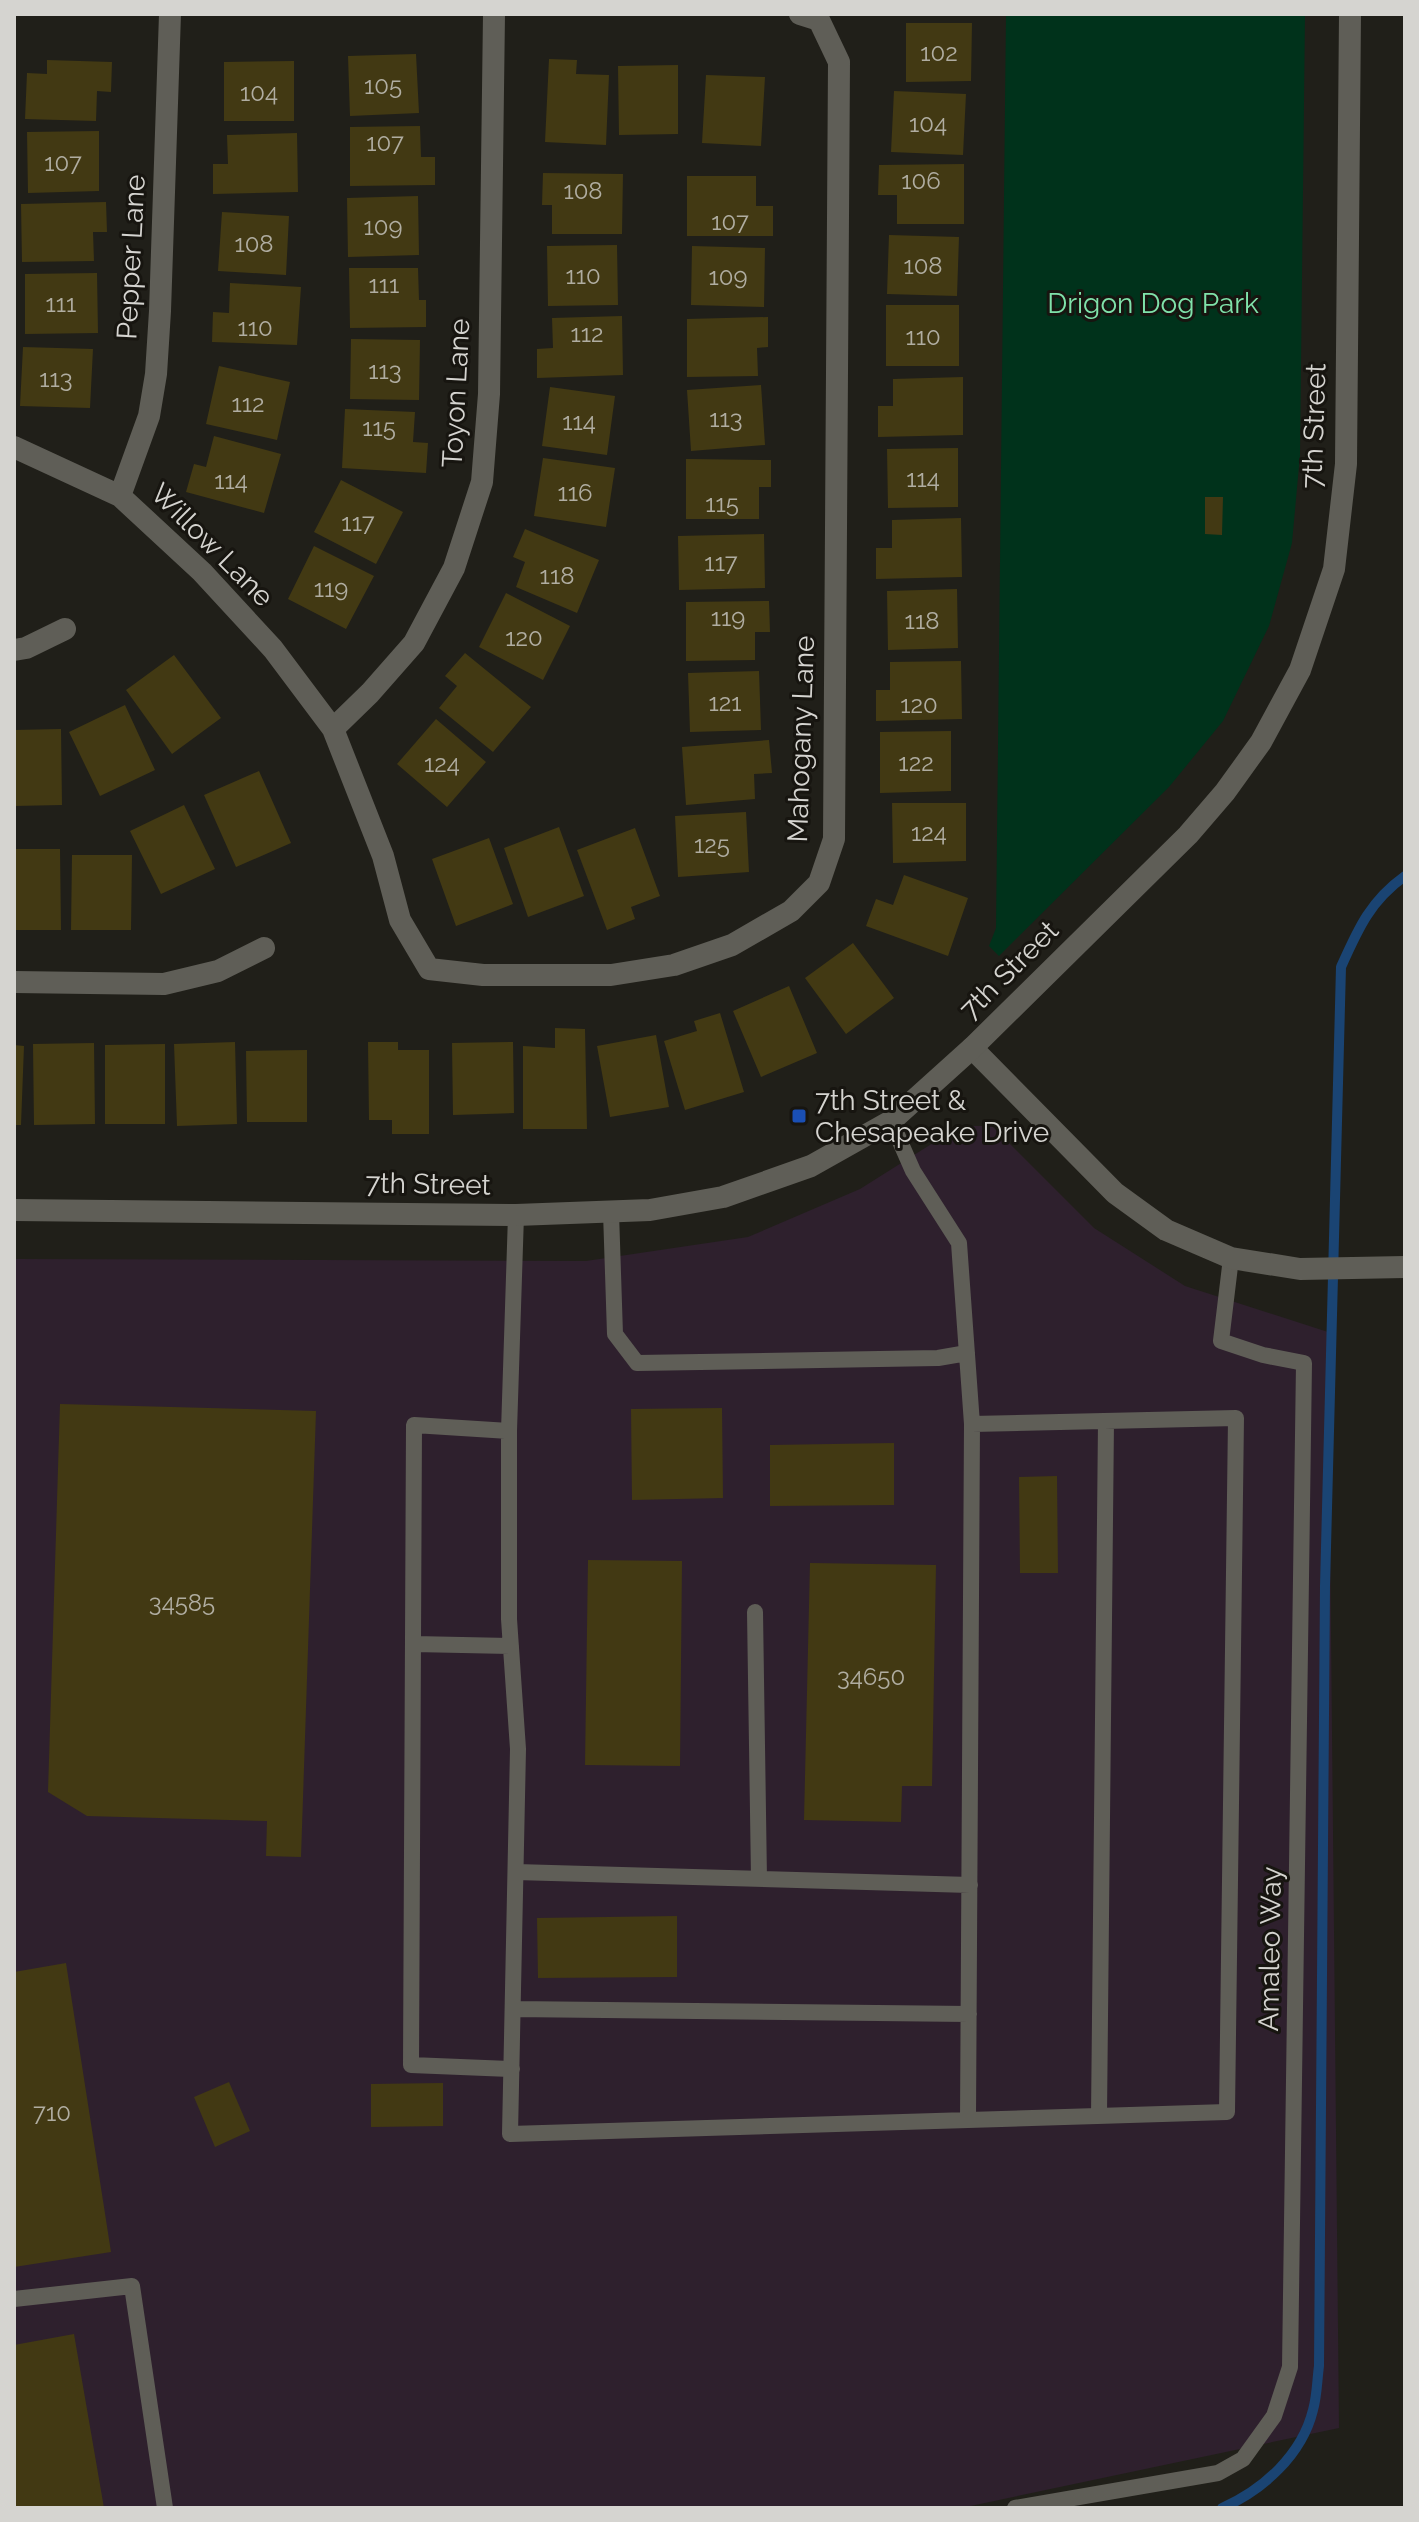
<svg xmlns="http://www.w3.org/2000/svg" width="1419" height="2522" viewBox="0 0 1419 2522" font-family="Raleway,sans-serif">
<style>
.industrial{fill:#2e202d}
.green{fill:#00321b}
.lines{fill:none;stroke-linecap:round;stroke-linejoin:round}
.stream{stroke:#1a4473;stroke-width:10}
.building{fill:#423913}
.service{stroke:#5f5e57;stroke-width:16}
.minor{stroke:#5f5e57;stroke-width:22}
.tertiary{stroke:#5f5e57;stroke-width:22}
.transit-dot{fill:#1a4fb4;stroke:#171510;stroke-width:3}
.labels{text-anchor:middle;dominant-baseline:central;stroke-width:6;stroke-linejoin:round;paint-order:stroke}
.number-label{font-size:24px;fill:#b0ada1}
.street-label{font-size:28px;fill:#d5d4d0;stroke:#171510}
.park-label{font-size:28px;fill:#7fe2aa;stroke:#171510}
.poi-label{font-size:28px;fill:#d5d4d0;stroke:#171510;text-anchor:start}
</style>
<rect width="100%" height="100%" fill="#201f19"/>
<path class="industrial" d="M 960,1126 L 992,1126 L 1094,1228 L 1185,1286 L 1328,1332 L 1339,2428 L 961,2508 L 14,2508 L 14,1259 L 586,1261 L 748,1237 L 860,1189 Z"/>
<path class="green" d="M 1006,14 L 1305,14 L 1300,455 L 1292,543 L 1269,626 L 1223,721 L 1169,787 L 999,956 L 989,946 L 996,928 Z"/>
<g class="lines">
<path class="stream" d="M 1222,2508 C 1263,2490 1302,2455 1313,2410 C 1317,2396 1317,2381 1319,2366 L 1325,1586 L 1341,967 C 1358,929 1370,901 1405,876"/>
</g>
<path class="building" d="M 906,23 L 972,23 L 971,81 L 906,82 Z
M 416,54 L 419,113 L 350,116 L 348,56 Z
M 549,59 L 577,60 L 576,74 L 609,75 L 606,145 L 545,142 Z
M 47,60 L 112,62 L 111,92 L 97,91 L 96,121 L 25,119 L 27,73 L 47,74 Z
M 294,61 L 294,121 L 224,121 L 224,62 Z
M 678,65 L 678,134 L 619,135 L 618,66 Z
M 706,75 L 765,77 L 761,146 L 702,143 Z
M 894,91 L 966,94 L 963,155 L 891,152 Z
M 420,126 L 421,157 L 435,157 L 435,185 L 350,186 L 350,127 Z
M 99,131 L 99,191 L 28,193 L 27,132 Z
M 297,133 L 298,192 L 213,194 L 213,164 L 228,164 L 227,135 Z
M 964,164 L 964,224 L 897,224 L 897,195 L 878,195 L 879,165 Z
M 543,173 L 623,174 L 622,234 L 552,234 L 552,205 L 542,205 Z
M 687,176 L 756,176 L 756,206 L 773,206 L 773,236 L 687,236 Z
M 418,196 L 419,255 L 348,257 L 347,198 Z
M 106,202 L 107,232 L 93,232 L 94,261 L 22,262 L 21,204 Z
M 222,212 L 289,216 L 286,275 L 218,271 Z
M 889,235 L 959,237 L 957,296 L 887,294 Z
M 617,245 L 618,305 L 548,306 L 547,246 Z
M 692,246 L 765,248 L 764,307 L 691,305 Z
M 349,268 L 418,268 L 419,300 L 426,300 L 426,327 L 350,328 Z
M 97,273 L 98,333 L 25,334 L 25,274 Z
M 230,283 L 301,287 L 297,345 L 212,342 L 213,312 L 229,313 Z
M 886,305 L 959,305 L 959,366 L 886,366 Z
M 622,316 L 623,375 L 537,378 L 537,349 L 553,348 L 552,318 Z
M 768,317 L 768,347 L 757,348 L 758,376 L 687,377 L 687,319 Z
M 351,339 L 420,340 L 419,400 L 350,399 Z
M 23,347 L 93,349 L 90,408 L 20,406 Z
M 219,366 L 290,382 L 277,440 L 206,424 Z
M 963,377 L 963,435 L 878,437 L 878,406 L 893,406 L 893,379 Z
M 761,385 L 765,445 L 691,451 L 687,390 Z
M 550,387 L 615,396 L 607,455 L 542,446 Z
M 345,409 L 415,412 L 413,442 L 428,443 L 426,473 L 342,468 Z
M 214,436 L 281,454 L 264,513 L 186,492 L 194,464 L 206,467 Z
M 958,448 L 958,507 L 888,508 L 887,449 Z
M 543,458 L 615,468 L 606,527 L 534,516 Z
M 686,459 L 771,460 L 771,487 L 759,487 L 759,519 L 686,519 Z
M 341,480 L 403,512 L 376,564 L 314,532 Z
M 1205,497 L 1223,497 L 1222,535 L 1205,534 Z
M 961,518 L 962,577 L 876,579 L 876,548 L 892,548 L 892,520 Z
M 525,529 L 599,560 L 577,613 L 516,587 L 525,562 L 513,557 Z
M 764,534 L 765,588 L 679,590 L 678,536 Z
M 314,546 L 374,576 L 346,629 L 288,599 Z
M 957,589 L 958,648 L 888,650 L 887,591 Z
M 506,593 L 570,626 L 543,680 L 479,647 Z
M 769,601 L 770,632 L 755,632 L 755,660 L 686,661 L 686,602 Z
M 465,653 L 531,707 L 493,752 L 439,708 L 457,686 L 445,676 Z
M 174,655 L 221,718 L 172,754 L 126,690 Z
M 961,661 L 962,719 L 876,721 L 876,690 L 890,690 L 890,662 Z
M 759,671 L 761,730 L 690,732 L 688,673 Z
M 125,705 L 155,770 L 100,796 L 69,732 Z
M 436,719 L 486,762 L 447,807 L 397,764 Z
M 61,729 L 62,805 L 14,806 L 14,730 Z
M 951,731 L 951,791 L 880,793 L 880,732 Z
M 769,740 L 772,773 L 754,774 L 755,799 L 686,805 L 682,747 Z
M 259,771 L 291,843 L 236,867 L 204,795 Z
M 892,803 L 966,803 L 966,861 L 893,863 Z
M 184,805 L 215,869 L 161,894 L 130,831 Z
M 746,812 L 749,872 L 678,877 L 675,816 Z
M 559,827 L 584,896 L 528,917 L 504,848 Z
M 635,828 L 660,896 L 631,907 L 635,919 L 607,930 L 577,850 Z
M 489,838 L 513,904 L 456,926 L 432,859 Z
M 14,849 L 60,849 L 61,930 L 14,930 Z
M 72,855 L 132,855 L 131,930 L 71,930 Z
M 904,875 L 968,898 L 948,956 L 866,926 L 876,899 L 893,905 Z
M 853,943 L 894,998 L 846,1034 L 805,978 Z
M 789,986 L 817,1053 L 761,1077 L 733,1011 Z
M 720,1013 L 744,1092 L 685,1110 L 664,1041 L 697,1031 L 694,1021 Z
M 555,1028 L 585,1029 L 587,1129 L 523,1129 L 523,1046 L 555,1048 Z
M 656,1035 L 669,1107 L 610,1117 L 597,1046 Z
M 235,1042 L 237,1124 L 177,1126 L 174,1044 Z
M 368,1042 L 398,1042 L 398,1050 L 429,1050 L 429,1134 L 392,1134 L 392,1120 L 369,1120 Z
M 513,1042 L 514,1113 L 453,1115 L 452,1043 Z
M 94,1043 L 95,1124 L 34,1125 L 33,1044 Z
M 165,1044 L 165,1124 L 105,1124 L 105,1045 Z
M 14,1045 L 24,1046 L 21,1125 L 14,1125 Z
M 307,1050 L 307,1122 L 247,1122 L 246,1051 Z
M 60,1404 L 316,1411 L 301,1857 L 266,1856 L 267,1821 L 87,1816 L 48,1792 Z
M 722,1408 L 723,1498 L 632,1500 L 631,1409 Z
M 894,1443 L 894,1505 L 770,1506 L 770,1445 Z
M 1057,1476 L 1058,1573 L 1020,1573 L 1019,1477 Z
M 588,1560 L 682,1561 L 680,1766 L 585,1765 Z
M 810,1563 L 936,1565 L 932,1786 L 902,1786 L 901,1822 L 804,1820 Z
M 677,1916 L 677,1977 L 538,1978 L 537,1918 Z
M 66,1963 L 111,2252 L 14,2267 L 14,1972 Z
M 229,2082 L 250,2131 L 215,2147 L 194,2097 Z
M 443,2083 L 443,2126 L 371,2127 L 371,2084 Z
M 74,2334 L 104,2508 L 14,2508 L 14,2345 Z"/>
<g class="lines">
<path class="service" d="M 891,1121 L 913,1171 L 959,1243 L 972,1424 L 968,2119
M 611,1212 L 615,1334 L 637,1363 L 938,1358 L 967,1353
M 516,1215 L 509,1431 L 509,1619 L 518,1749 L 510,2134 L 1227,2112 L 1236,1418 L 972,1424
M 509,1431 L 414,1425 L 411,2065 L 512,2069
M 755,1612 L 759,1879
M 414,1644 L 511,1646
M 516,1872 L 970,1885
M 513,2009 L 969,2014
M 1099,2116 L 1106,1421
M 14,2299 L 132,2286 L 165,2508
M 1015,2508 L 1218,2473 L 1243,2459 L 1274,2416 L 1290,2367 L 1304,1363 L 1263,1355 L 1221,1341 L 1231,1258"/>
<path class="minor" d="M 14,447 L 120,496 L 202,572 L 273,649 L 333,729 L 383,856 L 400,920 L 429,969 L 483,975 L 611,975 L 674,965 L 732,945 L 791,911 L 819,883 L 834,839 L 839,62 L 819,20 L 800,14
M 120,496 L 149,416 L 156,374 L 160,311 L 170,14
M 14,650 L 26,648 L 65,629
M 333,729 L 370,693 L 414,643 L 454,568 L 482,482 L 489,394 L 494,14
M 14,982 L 164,984 L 218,971 L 264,948
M 972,1048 L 1115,1193 L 1166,1230 L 1231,1258 L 1300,1269 L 1405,1267"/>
<path class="tertiary" d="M 14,1210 L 516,1215 L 650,1210 L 723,1197 L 811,1166 L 891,1121 L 972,1048 L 1188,835 L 1225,792 L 1261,742 L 1300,670 L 1334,569 L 1346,464 L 1350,14"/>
</g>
<rect class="transit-dot" x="791" y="1108" width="16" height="16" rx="4"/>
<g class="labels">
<g class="number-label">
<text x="939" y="52">102</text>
<text x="383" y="85">105</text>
<text x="259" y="92">104</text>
<text x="928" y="123">104</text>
<text x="385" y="142">107</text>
<text x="63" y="162">107</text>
<text x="921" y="180">106</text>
<text x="583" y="190">108</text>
<text x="730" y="221">107</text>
<text x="383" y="226">109</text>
<text x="254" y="243">108</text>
<text x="923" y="265">108</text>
<text x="583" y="275">110</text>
<text x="728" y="276">109</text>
<text x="384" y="284">111</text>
<text x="61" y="303">111</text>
<text x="255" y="327">110</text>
<text x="587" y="333">112</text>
<text x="923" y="336">110</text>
<text x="385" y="370">113</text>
<text x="56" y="378">113</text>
<text x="248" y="403">112</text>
<text x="726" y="418">113</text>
<text x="579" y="421">114</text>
<text x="379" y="427">115</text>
<text x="923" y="478">114</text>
<text x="231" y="480">114</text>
<text x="575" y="492">116</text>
<text x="722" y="503">115</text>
<text x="358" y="522">117</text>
<text x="721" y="562">117</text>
<text x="557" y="575">118</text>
<text x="331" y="588">119</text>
<text x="728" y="617">119</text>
<text x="922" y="620">118</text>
<text x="524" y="637">120</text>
<text x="725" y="702">121</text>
<text x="919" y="704">120</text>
<text x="916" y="762">122</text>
<text x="442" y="763">124</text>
<text x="929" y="832">124</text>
<text x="712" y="844">125</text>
<text x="182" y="1602">34585</text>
<text x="871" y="1676">34650</text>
<text x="52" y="2112">710</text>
</g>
<g class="street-label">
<text transform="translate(131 257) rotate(-87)">Pepper Lane</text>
<text transform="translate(456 393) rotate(-87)">Toyon Lane</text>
<text transform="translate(1314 426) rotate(-88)">7th Street</text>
<text transform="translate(212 545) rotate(45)">Willow Lane</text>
<text transform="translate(801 739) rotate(-88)">Mahogany Lane</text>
<text transform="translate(1009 970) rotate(-45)">7th Street</text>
<text transform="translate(428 1184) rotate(1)">7th Street</text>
<text transform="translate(1270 1949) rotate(-89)">Amaleo Way</text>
</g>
<g class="park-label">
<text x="1153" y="303">Drigon Dog Park</text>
</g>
<g class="poi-label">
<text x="815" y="1100">7th Street &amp;<tspan x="815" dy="32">Chesapeake Drive</tspan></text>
</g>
</g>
<rect width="1419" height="2522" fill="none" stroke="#d5d4d0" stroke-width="32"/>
</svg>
